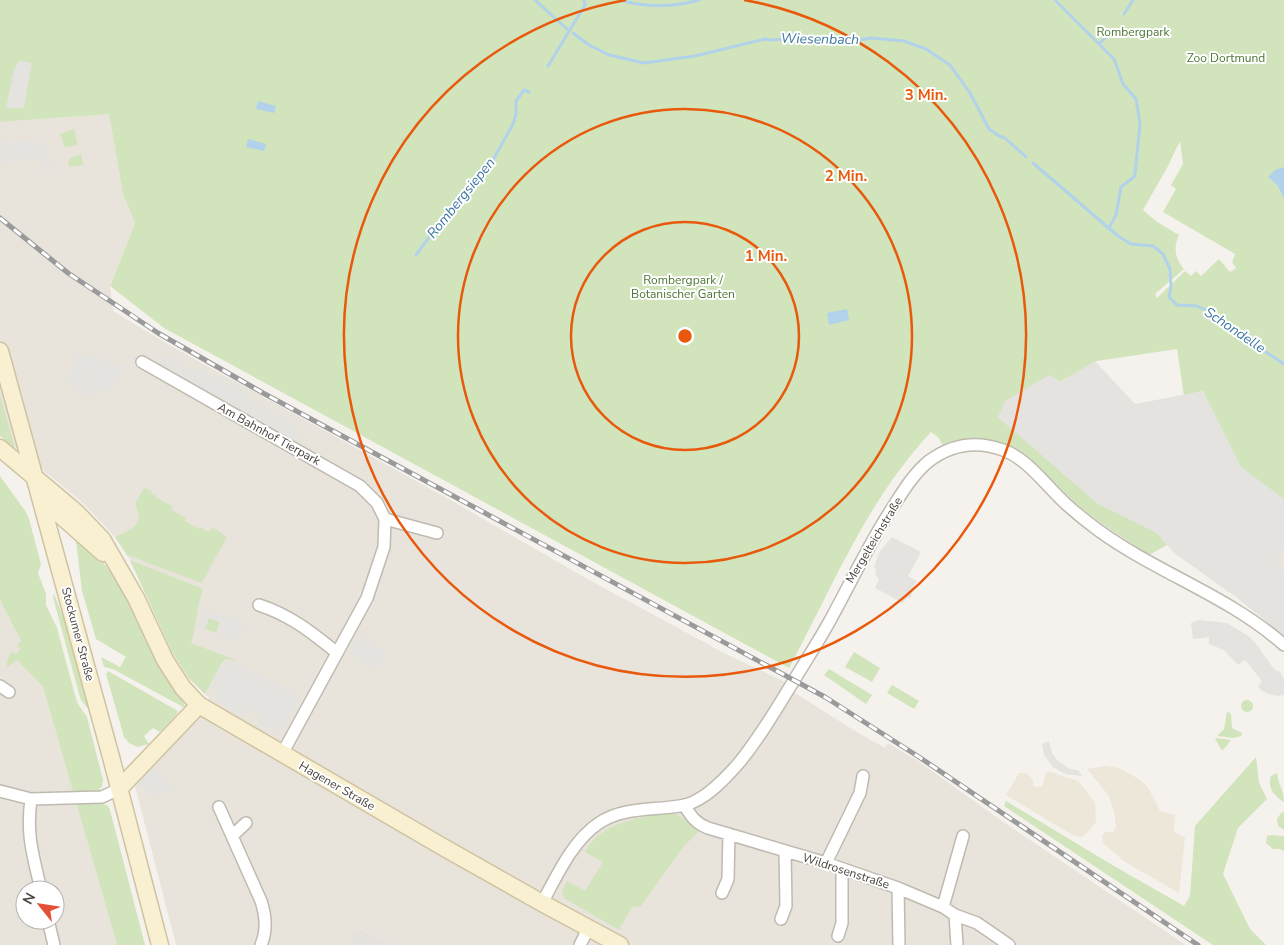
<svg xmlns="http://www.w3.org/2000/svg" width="1284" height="945" viewBox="0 0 1284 945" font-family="'Nunito Sans',sans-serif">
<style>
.residential{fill:#e8e4db;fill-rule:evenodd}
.industrial{fill:#e5e2de}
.education{fill:#ece7d8}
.green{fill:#d1e4bb;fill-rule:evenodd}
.parking{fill:#e4e3e0}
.water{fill:#b1d2ea}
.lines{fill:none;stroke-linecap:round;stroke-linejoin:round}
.stream{stroke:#b1d2ea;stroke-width:3}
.street-casing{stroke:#bfbab0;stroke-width:14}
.secondary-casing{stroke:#cfc3a2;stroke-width:19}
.street{stroke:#fff;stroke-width:11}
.secondary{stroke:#f9f0d2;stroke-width:16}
.rail-casing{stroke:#9a9a9a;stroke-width:5}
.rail{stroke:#fff;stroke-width:3;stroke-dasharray:9;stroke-linecap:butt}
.ring{fill:none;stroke:#e8590c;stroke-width:2.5}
.labels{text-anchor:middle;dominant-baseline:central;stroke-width:4;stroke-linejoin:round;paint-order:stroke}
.park-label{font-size:12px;fill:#4c7533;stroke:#fff}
.street-label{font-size:12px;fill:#49433b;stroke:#fff}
.water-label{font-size:14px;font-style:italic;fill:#3d77a2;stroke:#fff}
.centre{fill:#e8590c;stroke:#fff;stroke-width:2.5}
.ring-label{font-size:15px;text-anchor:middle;font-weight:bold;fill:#e8590c;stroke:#fff;stroke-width:4;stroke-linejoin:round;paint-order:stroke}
</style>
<rect width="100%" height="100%" fill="#f5f2ed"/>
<path class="residential" d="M 109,114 L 123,194 L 135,223 L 110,285 L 113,311 L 171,346 L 447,498 L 582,576 L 724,653 L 783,681 L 795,693 L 855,731 L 885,748 L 888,743 L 918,761 L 1002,821 L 1186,945 L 395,945 L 358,928 L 349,945 L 176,945 L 135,786 L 190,724 L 209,698 L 189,678 L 172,652 L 130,560 L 115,537 L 83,503 L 0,435 L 0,122 Z
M 1284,549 L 1284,569 L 1274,561 Z
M 0,600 L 21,641 L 20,649 L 7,666 L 17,660 L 43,687 L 117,945 L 0,945 ZM 25,890 L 55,890 L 55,920 L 25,920 Z"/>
<path class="industrial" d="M 357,928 L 395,945 L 349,945 Z"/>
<path class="education" d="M 1105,766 L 1119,768 L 1137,778 L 1148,787 L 1160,811 L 1175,815 L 1174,832 L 1185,837 L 1179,893 L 1125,862 L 1103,843 L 1102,836 L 1105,832 L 1113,832 L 1116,827 L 1114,811 L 1109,796 L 1087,769 Z
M 1048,771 L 1078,781 L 1095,802 L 1096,822 L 1089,831 L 1082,837 L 1074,836 L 1006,795 L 1019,773 L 1026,773 L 1033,779 L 1033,786 L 1040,787 L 1043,785 L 1045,775 Z"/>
<path class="green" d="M 0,0 L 1053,0 L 1073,19 L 1055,0 L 1284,0 L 1284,499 L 1239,468 L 1203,391 L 1184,396 L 1177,349 L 1097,361 L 998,417 L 1073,482 L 1131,519 L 1157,533 L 1167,545 L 1149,555 C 1129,541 1108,529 1089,514 C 1054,488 1021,437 972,438 C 962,439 952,443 943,446 L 939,438 L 931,432 C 866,502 833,586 789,668 L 164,328 L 110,286 L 135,223 L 123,194 L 109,114 L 0,122 ZM 1180,141 L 1183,164 L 1171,185 L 1176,189 L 1163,212 L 1235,254 L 1232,262 L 1236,268 L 1230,272 L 1219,259 L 1201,276 L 1196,271 L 1191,276 L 1185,271 L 1157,298 L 1155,294 L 1184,269 C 1175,259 1173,247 1179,235 L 1157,222 L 1143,210 L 1168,166 Z
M 74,129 L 78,145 L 65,147 L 60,134 Z
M 81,154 L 84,165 L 69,167 C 67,157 72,157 81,154 Z
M 0,395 L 15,448 L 0,436 Z
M 0,476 L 26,512 L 29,519 L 41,564 L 38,573 L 46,594 L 46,605 L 57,628 L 75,695 L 78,704 L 87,717 L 103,780 L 102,787 L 99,789 L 101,803 L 108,806 L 110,810 L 145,945 L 117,945 L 43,687 L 17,660 L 7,667 C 7,660 8,657 12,651 L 16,654 L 20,649 L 17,646 L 21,641 L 0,600 Z
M 144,488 L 152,491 L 151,493 L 156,496 L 156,497 L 173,507 L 171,510 L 186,518 L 185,521 L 199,529 L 200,527 L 209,532 L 212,527 L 227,537 L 202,582 L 199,582 L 127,555 L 115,537 C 122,533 139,529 139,516 C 139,512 136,507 135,504 Z
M 75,533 C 95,553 115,573 128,599 C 141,623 150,649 163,673 C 169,684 184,695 185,708 L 113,669 L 104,667 L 101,657 L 120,667 L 126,657 L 96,639 L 82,591 Z
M 130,560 L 201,588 L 203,590 C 196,607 197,626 191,643 L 238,661 L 226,659 L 222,662 L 205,694 L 189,678 L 172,652 Z
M 54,594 L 68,629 L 92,714 L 81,700 L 79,694 L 53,597 Z
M 209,618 L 220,622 L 216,633 L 205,629 Z
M 854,652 L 880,668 L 872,682 L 845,667 Z
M 829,669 L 872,695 L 866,704 L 824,675 Z
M 108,671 L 178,711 L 176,715 L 160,732 L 153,728 L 144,736 L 149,744 L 138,747 L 129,743 L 124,737 L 106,674 Z
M 892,685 L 919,701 L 914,709 L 887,693 Z
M1241 706a6 6 0 1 1 12 0a6 6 0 1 1-12 0Z
M 1227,711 L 1231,714 L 1232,728 L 1242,733 L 1241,736 L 1234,738 L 1217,736 L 1224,729 Z
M 1216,738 L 1231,740 L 1223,750 L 1221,749 L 1215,739 Z
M 1256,757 L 1259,783 L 1267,799 L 1238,828 L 1223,874 L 1250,929 L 1266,945 L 1213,945 L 1004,806 L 1006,801 L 1114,866 L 1184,906 L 1190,896 L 1195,826 Z
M 1277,773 C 1278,784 1284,790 1284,802 C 1274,796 1267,787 1271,776 Z
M 1284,812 L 1284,830 L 1278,826 L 1277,819 L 1281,813 Z
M 670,813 L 677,814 L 699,831 L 683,847 L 641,906 L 632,907 L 619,930 L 564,898 L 562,892 L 567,881 L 585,891 L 603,862 L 585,852 C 602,821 638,818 670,813 Z
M 1272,835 L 1284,836 L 1284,851 L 1279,849 L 1273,849 L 1266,843 L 1267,836 Z"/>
<path class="parking" d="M 19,61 L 32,63 L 24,108 L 6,108 L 14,70 Z
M 8,140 L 13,161 L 0,164 L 0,142 Z
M 27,140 L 29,142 L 35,140 L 39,157 L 23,161 L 22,158 L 15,159 L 12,142 Z
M 46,144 L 52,171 L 46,173 L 39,146 Z
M 76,353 L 98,359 L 86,395 L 79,393 L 74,384 L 68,382 Z
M 164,353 L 193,370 L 195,368 L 234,386 L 249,395 L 249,398 L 295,426 L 295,428 L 301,432 L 295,442 L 158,362 Z
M 100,358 L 125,366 L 111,390 L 103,386 L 95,398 L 88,396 Z
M 1095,361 L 1135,404 L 1203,391 L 1241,467 L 1284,499 L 1284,549 L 1274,561 L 1284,569 L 1284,636 L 1236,597 L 1174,553 L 1157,533 L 1098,504 L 998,417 L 1005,401 L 1049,375 L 1061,382 Z
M 892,537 L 921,552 L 908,576 L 917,581 L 911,590 L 913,592 L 910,598 L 908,597 L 903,603 L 875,588 L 879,579 L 875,574 L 876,569 L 874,567 L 880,551 Z
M 204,609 L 244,624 L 237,641 L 216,633 L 220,622 L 209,618 L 205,629 L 198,626 Z
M 1198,620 L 1227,623 L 1250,637 L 1257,645 L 1274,669 L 1280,672 L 1284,679 L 1284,695 L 1278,696 L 1268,694 L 1261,690 L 1258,686 L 1262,681 L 1245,660 L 1238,665 L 1224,650 L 1209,644 L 1209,637 L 1193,639 L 1191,623 Z
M 358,634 L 386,651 L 377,668 L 370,666 L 347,652 Z
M 231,661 L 300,696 L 286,727 L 283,730 L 277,732 L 259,723 L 262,716 L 247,709 L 242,715 L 215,701 L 218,695 L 213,689 L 214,681 L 221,665 Z
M 1049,741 L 1052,753 L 1057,760 L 1070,769 L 1078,770 L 1082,776 L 1065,774 L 1053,767 L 1044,755 L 1042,744 Z
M 152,767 L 176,789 L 151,796 L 139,783 Z"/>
<path class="water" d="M 258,101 L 276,106 L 274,113 L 256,109 Z
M 248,139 L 266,144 L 264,151 L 246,147 Z
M 1284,167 L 1284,199 L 1278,186 L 1268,177 L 1275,170 Z
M 847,309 L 849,320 L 829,325 L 827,313 Z"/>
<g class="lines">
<path class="stream" d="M 535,0 L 567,29
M 621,0 C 645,8 674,7 699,0
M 1055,0 L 1114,59 L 1123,84 L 1136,99 L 1140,124 L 1135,174 L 1134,177 L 1121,187 L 1116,215 L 1109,228
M 1124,14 L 1133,0
M 573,33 L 589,45 L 609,55 L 644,63 L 695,56 L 765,39 L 770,40 L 805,38 L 835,41 L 853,38 L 859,40 L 872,38 L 904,41 L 926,49 L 950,65 L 970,93 L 989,129 L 999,136 L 1005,138 L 1026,157
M 1099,44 L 1107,36
M 548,66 L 585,5 L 584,0
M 1033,163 L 1118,236 L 1131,244 L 1153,246 L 1163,254 L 1170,269 L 1171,286 L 1169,297 L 1177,305 L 1197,306 L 1206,310 L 1223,323 L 1284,364
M 416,255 L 464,190 L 489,167 L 513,124 L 516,114 L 516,101 L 524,90 L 529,92"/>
<g class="street-casing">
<path id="street" d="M 142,362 L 360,486 L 377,503 L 385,519 L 384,547 L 367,598 L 282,754
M 385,519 L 437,533
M 259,605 C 290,615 311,632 336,652
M 0,686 L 9,692
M 0,791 L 31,799 L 102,797 L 119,789
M 31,799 C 26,835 33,855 41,890
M 684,805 C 691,816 695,823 708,828 L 826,863 L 898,888 L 943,907 L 955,915 L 977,923 L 1009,945
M 219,807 L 261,901 C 266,916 267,931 261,945
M 232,836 L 246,823
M 826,863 L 860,793 L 863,776
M 898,888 L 899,945
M 722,893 L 728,879 L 729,834
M 542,903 C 557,876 572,841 599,823 C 624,806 656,811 685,805 C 705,800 724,780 738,764 C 759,739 775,711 793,682 C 806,660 821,638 833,615 C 852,580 869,544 891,510 C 902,493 913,474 929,461 C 952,444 976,440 1003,450 C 1028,459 1046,486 1066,504 C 1076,513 1087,522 1098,530 C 1157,573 1229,596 1284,645
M 943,907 L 963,836
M 955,915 L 957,945
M 781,919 L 786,906 L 785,851
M 48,920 L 54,945
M 838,936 L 842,923 L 842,869
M 580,945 L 588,929"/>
</g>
<g class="secondary-casing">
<path id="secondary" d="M 0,351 L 111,757 L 160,945
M 0,448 L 76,512 L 102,539 L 136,598 L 165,660 L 183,688 L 199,705 L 443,847 L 542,903 L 620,945
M 41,498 L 103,553
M 119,789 L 199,705"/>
</g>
<use href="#street" class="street"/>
<use href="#secondary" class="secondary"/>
<g class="rail-casing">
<path id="rail" d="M 0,218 L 68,273 L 158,333 L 263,393 L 825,697 L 919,757 L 1198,945"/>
</g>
<use href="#rail" class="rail"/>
</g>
<g class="ring">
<circle cx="685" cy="336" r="114"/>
<circle cx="685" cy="336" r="227"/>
<path d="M744 0A341 341 0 1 1 626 0"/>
</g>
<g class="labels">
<g class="park-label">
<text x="1133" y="32">Rombergpark</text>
<text x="1226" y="58">Zoo Dortmund</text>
<text x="683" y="280">Rombergpark /<tspan x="683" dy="14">Botanischer Garten</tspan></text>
</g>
<g class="street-label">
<text transform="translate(269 434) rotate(29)">Am Bahnhof Tierpark</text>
<text transform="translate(874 540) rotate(-59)">Mergelteichstraße</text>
<text transform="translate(78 634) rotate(75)">Stockumer Straße</text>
<text transform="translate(337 786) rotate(30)">Hagener Straße</text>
<text transform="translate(846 871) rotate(18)">Wildrosenstraße</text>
</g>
<g class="water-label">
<text transform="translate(820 39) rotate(1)">Wiesenbach</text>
<text transform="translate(461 198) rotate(-51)">Rombergsiepen</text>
<text transform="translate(1235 330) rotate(34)">Schondelle</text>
</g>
</g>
<circle cx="685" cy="336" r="8" class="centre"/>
<g class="ring-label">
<text x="926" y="100">3 Min.</text>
<text x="846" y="181">2 Min.</text>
<text x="766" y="261">1 Min.</text>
</g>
<g transform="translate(40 905) rotate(300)"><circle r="24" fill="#ffffff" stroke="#b6b4b1"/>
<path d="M0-4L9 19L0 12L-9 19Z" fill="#e35036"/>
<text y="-8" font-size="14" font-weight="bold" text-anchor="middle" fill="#49433b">N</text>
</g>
</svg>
